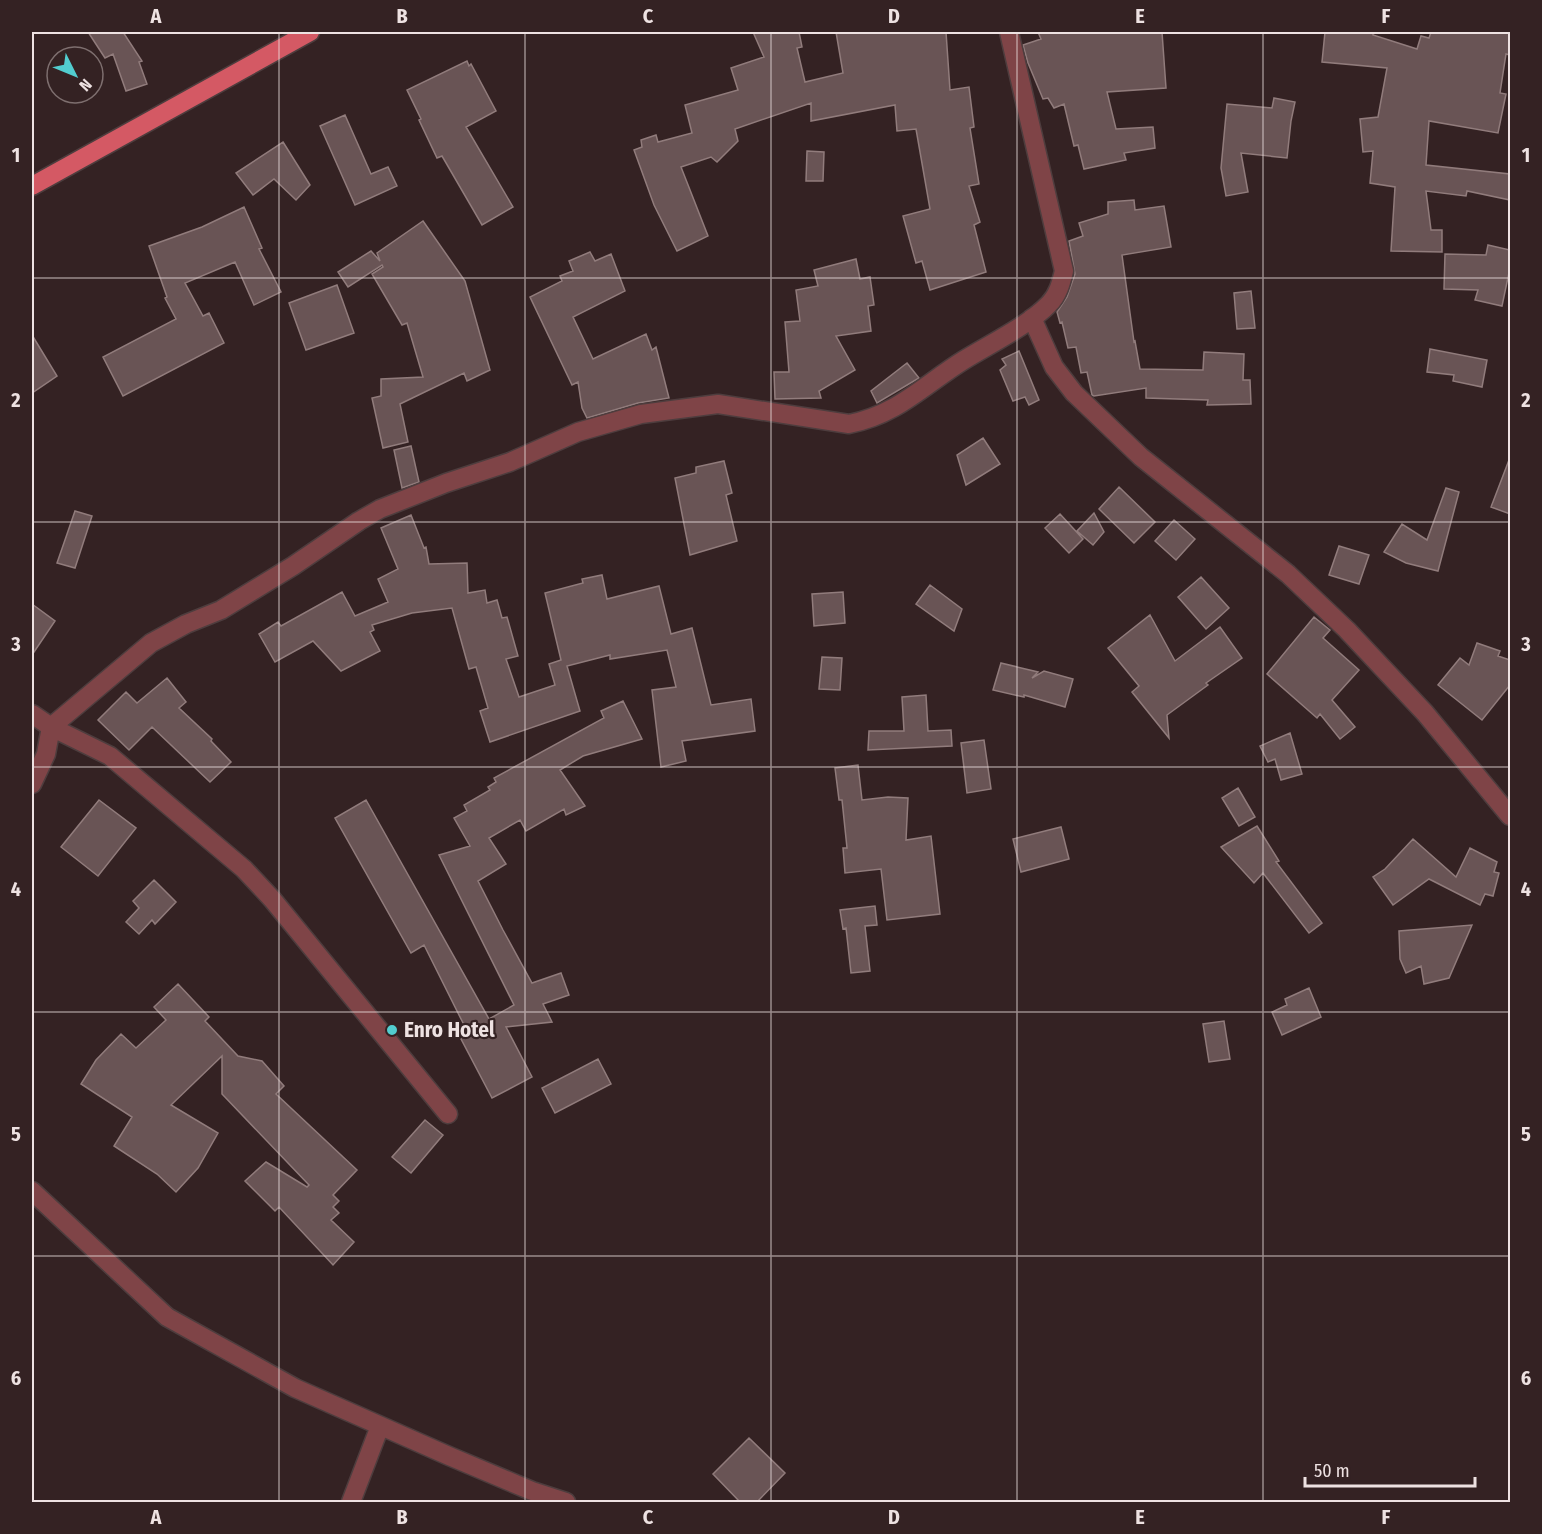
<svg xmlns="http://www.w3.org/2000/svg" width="1542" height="1534" viewBox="0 0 1542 1534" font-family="'Fira Sans Condensed',sans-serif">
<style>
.building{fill:#695455;stroke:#917c7c;stroke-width:1.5}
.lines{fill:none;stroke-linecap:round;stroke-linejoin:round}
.minor-casing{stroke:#4e3d3e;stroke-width:21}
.primary-casing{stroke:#4e3d3e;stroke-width:21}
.minor{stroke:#7f4447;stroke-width:18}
.primary{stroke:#d45964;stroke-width:18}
.grid{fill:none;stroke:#eee2e2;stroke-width:1.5;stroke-opacity:0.55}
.poi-dot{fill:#52cdcf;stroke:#342223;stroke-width:2}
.labels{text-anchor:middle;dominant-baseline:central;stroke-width:4.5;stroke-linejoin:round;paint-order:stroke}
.poi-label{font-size:21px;font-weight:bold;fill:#eee2e2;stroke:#342223;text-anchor:start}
.neatline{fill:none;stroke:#eee2e2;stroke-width:2}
.grid-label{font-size:20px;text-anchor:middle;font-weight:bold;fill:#eee2e2}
</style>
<rect width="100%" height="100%" fill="#342223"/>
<path class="building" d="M 88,32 L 123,32 L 142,61 L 139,62 L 147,84 L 126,91 L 113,54 L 105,58 Z
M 753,32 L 799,32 L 802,47 L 797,48 L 805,82 L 843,73 L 836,32 L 946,32 L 950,90 L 969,87 L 974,127 L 970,128 L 979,184 L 969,186 L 980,222 L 974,225 L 986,272 L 930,290 L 922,261 L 916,263 L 903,216 L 930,209 L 916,129 L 897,131 L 895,105 L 811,121 L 811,103 L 735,129 L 738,141 L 717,162 L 711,157 L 681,167 L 708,236 L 677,251 L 654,205 L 634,150 L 642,147 L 641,140 L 656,135 L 658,142 L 692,133 L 685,105 L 738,90 L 731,68 L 764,57 Z
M 1038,32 L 1162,32 L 1166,88 L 1107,92 L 1116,129 L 1153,127 L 1155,148 L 1124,153 L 1126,160 L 1084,169 L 1078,145 L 1074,146 L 1064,104 L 1054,108 L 1048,98 L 1043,99 L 1028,63 L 1023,45 L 1041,39 Z
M 1325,32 L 1373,32 L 1373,35 L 1417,49 L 1421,36 L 1429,38 L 1431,32 L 1510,32 L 1510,55 L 1506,54 L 1500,93 L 1506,94 L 1498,133 L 1429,121 L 1426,165 L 1510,174 L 1510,200 L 1467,191 L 1466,196 L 1426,191 L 1431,230 L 1442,230 L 1442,252 L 1391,251 L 1395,187 L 1370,183 L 1373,151 L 1363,152 L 1360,119 L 1378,117 L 1387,68 L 1322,62 Z
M 467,61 L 469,66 L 471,64 L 496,111 L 466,127 L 513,207 L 482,225 L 442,156 L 437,158 L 419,120 L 421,119 L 407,90 Z
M 1274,98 L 1295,102 L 1291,121 L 1287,158 L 1241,153 L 1248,192 L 1226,196 L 1221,168 L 1227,104 L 1272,108 Z
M 345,115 L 371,174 L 388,167 L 397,186 L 355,205 L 320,126 Z
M 283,142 L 310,185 L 296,200 L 274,179 L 253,195 L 236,173 Z
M 807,151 L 824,152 L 823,181 L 806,181 Z
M 1134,200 L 1135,210 L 1164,206 L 1171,247 L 1122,255 L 1134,342 L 1135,341 L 1140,369 L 1203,370 L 1204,352 L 1244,354 L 1243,380 L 1250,380 L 1251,404 L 1207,405 L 1208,400 L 1146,398 L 1146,388 L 1094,396 L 1092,395 L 1087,372 L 1081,373 L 1076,347 L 1068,348 L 1062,322 L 1060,323 L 1057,312 L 1067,297 L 1075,274 L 1069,241 L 1083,236 L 1079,223 L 1108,214 L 1108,202 Z
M 244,207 L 262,248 L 259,249 L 281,292 L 254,305 L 235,262 L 185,283 L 203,316 L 209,313 L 224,343 L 123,396 L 103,357 L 176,319 L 165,298 L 167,297 L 149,246 L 202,227 Z
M 423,221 L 465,281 L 490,370 L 467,381 L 464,373 L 400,404 L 408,442 L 383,448 L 372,398 L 381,396 L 381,379 L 423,377 L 407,323 L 402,325 L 372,274 L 383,267 L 382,265 L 348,287 L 338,272 L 371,251 L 380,261 L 377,253 Z
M 1488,245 L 1510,250 L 1510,268 L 1502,306 L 1475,300 L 1478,290 L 1444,289 L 1445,254 L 1486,255 Z
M 590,252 L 595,261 L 611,254 L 625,291 L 573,317 L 593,359 L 646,334 L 652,350 L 656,347 L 669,398 L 638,403 L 587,418 L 582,408 L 578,382 L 572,385 L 530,297 L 562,281 L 560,276 L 573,271 L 569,261 Z
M 856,259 L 860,279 L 870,277 L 874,305 L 868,306 L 871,331 L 836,336 L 855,370 L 819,391 L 821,398 L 775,399 L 774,372 L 789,372 L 785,322 L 800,321 L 796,290 L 818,286 L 814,270 Z
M 337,285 L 354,333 L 306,350 L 289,303 Z
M 1251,291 L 1255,328 L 1237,329 L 1234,293 Z
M 32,335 L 57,376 L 32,393 Z
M 1430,349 L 1487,360 L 1482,387 L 1453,381 L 1454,375 L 1427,372 Z
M 1019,351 L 1039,400 L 1029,405 L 1025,397 L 1013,401 L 1000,370 L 1006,365 L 1002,359 Z
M 907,363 L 919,378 L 877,403 L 871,391 Z
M 983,438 L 1000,464 L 966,485 L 957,455 Z
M 411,446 L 419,482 L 402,488 L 394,450 Z
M 1509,460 L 1510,460 L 1510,514 L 1491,507 Z
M 724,461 L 732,493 L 726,495 L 737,541 L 690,555 L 675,478 L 696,473 L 696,467 Z
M 1119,487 L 1155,522 L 1134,543 L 1099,509 Z
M 1446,488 L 1459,492 L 1438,571 L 1406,563 L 1384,552 L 1402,524 L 1427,540 Z
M 75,511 L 92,516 L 75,568 L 57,563 Z
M 1094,513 L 1104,532 L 1093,545 L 1077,531 Z
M 1060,514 L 1083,539 L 1069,553 L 1045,528 Z
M 411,515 L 424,548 L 426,547 L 429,564 L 467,563 L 468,593 L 485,590 L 487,603 L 497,600 L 502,618 L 507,617 L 518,656 L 506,659 L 519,697 L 555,685 L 549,664 L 561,660 L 545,593 L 583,583 L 582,579 L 602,575 L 607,599 L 659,586 L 671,634 L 692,628 L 711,705 L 751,699 L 755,731 L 682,741 L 686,761 L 661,767 L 652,690 L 676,687 L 667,650 L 610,659 L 610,655 L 567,666 L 580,711 L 490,742 L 480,711 L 488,708 L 476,667 L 469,669 L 452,608 L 412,613 L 372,625 L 374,630 L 370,632 L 380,651 L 341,671 L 313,641 L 275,662 L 259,634 L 278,622 L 281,626 L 342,592 L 355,616 L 388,602 L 378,579 L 398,569 L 381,528 Z
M 1174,520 L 1195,539 L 1176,560 L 1155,541 Z
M 1339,546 L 1369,555 L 1359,584 L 1329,575 Z
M 1201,577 L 1229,608 L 1206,629 L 1178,597 Z
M 930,585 L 962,609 L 954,631 L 916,604 Z
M 843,592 L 845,623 L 814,626 L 812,594 Z
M 32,604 L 55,621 L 32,655 Z
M 1150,615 L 1175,661 L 1220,627 L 1242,658 L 1206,683 L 1208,685 L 1167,715 L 1169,738 L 1132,692 L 1139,686 L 1108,648 Z
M 1314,617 L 1330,630 L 1323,638 L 1359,670 L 1332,700 L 1355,727 L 1340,739 L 1320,714 L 1317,718 L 1267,674 Z
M 1477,643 L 1500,651 L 1498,656 L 1510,660 L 1510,685 L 1482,720 L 1438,685 L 1460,658 L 1469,665 Z
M 822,657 L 842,658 L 840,690 L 819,689 Z
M 1001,663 L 1038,672 L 1032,678 L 1044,671 L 1073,679 L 1065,707 L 1024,695 L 1024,697 L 993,690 Z
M 167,678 L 186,702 L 179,708 L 212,739 L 211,741 L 231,762 L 210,782 L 152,727 L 129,750 L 98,720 L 126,692 L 137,703 Z
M 926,695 L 928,731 L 951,730 L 952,746 L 868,750 L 869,731 L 904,731 L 902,697 Z
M 623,701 L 642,739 L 583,756 L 560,770 L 585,806 L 566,815 L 564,809 L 526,831 L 520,820 L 489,838 L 506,864 L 478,881 L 503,930 L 532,983 L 561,973 L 569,995 L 543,1004 L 552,1022 L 506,1027 L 532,1077 L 492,1098 L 460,1037 L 468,1033 L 424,945 L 411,953 L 335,818 L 366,800 L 489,1019 L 514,1005 L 439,855 L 470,846 L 454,818 L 467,811 L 464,805 L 490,790 L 488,787 L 496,782 L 494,778 L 604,718 L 601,711 Z
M 1290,733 L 1302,774 L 1281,780 L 1275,759 L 1268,762 L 1260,746 Z
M 984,740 L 991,789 L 967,793 L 961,743 Z
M 858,765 L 862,800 L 888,797 L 908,798 L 906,840 L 931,836 L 940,914 L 887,920 L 881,869 L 845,873 L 843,848 L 847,848 L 842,800 L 839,800 L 835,768 Z
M 1238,788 L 1255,817 L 1239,826 L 1222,798 Z
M 99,800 L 136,828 L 98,876 L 61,847 Z
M 1257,826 L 1279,861 L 1276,862 L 1322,923 L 1309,933 L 1263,873 L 1254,883 L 1221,847 Z
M 1061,827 L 1069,859 L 1021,872 L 1013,839 Z
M 1413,839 L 1456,877 L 1470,848 L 1497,862 L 1494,872 L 1499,873 L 1493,896 L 1485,894 L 1480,905 L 1429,879 L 1393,905 L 1373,877 L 1385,869 Z
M 154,880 L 176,902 L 155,924 L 152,920 L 139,934 L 126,922 L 139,908 L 133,901 Z
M 875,906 L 877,925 L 865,926 L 870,971 L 851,973 L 846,928 L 843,929 L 840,910 Z
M 1472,925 L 1449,978 L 1424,984 L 1421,966 L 1406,973 L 1400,959 L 1399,931 Z
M 178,984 L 209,1017 L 205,1021 L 238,1056 L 262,1061 L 284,1086 L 276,1094 L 357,1170 L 333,1195 L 339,1201 L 333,1207 L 339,1213 L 331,1220 L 354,1242 L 333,1265 L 279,1207 L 275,1211 L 245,1181 L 266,1162 L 307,1187 L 309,1185 L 222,1094 L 222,1056 L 171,1105 L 218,1133 L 198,1168 L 176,1192 L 157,1174 L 114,1146 L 132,1117 L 81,1084 L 96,1060 L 121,1034 L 136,1048 L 166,1020 L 154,1007 Z
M 1309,988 L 1321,1017 L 1282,1035 L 1272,1012 L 1287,1005 L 1285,999 Z
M 1224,1021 L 1230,1059 L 1209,1062 L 1203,1024 Z
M 598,1059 L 611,1084 L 555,1113 L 542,1088 Z
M 425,1120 L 443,1135 L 411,1173 L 392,1157 Z
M 749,1438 L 785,1473 L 756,1503 L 741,1503 L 713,1474 Z"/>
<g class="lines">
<g class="minor-casing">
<path id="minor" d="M 1032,318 L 1054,367 L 1074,393 L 1141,457 L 1288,574 L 1347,630 L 1425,713 L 1510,816
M 32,714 L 51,727 L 151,643 L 186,624 L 221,610 L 293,566 L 359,521 L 380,509 L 446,483 L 510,462 L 578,432 L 641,414 L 718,404 L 849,424 C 897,415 925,384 964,360 C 990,344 1029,325 1049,304 C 1058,295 1061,283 1064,271 L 1009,32
M 32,784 L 46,754 L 51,727 L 110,756 L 244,869 L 272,899 L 448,1114
M 32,1191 L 167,1317 L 295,1388 L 449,1456 L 532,1491 L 566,1502
M 351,1502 L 380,1426"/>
</g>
<g class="primary-casing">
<path id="primary" d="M 32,186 L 310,32"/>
</g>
<use href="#minor" class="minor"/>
<use href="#primary" class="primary"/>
</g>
<path class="grid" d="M 279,32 L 279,1502M 525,32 L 525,1502M 771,32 L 771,1502M 1017,32 L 1017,1502M 1263,32 L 1263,1502M 32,278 L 1510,278M 32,522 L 1510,522M 32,767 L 1510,767M 32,1012 L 1510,1012M 32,1256 L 1510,1256"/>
<circle class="poi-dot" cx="392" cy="1030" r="6"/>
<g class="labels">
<g class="poi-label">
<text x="404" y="1030">Enro Hotel</text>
</g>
</g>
<rect width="1542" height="1534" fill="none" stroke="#342223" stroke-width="66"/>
<g transform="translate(75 75) rotate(133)"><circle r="28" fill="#342223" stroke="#7e6f6f" stroke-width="1.5"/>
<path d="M0-4.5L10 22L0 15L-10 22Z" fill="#52cdcf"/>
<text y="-9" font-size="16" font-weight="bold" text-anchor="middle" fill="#eee2e2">N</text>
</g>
<path d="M1305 1477v9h170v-9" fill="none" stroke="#eee2e2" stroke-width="3"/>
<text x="1314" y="1477" font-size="18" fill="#eee2e2" stroke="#342223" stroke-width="4.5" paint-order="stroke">50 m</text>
<rect x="33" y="33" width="1476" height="1468" class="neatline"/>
<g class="grid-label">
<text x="156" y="23">A</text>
<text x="402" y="23">B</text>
<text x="648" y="23">C</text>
<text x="894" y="23">D</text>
<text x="1140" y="23">E</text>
<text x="1386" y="23">F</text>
<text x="16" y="162">1</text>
<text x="1526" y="162">1</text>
<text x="16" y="407">2</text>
<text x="1526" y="407">2</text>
<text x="16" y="651">3</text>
<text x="1526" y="651">3</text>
<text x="16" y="896">4</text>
<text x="1526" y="896">4</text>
<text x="16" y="1141">5</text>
<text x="1526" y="1141">5</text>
<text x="16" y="1385">6</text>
<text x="1526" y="1385">6</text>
<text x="156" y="1524">A</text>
<text x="402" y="1524">B</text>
<text x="648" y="1524">C</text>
<text x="894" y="1524">D</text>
<text x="1140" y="1524">E</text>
<text x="1386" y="1524">F</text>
</g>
</svg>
